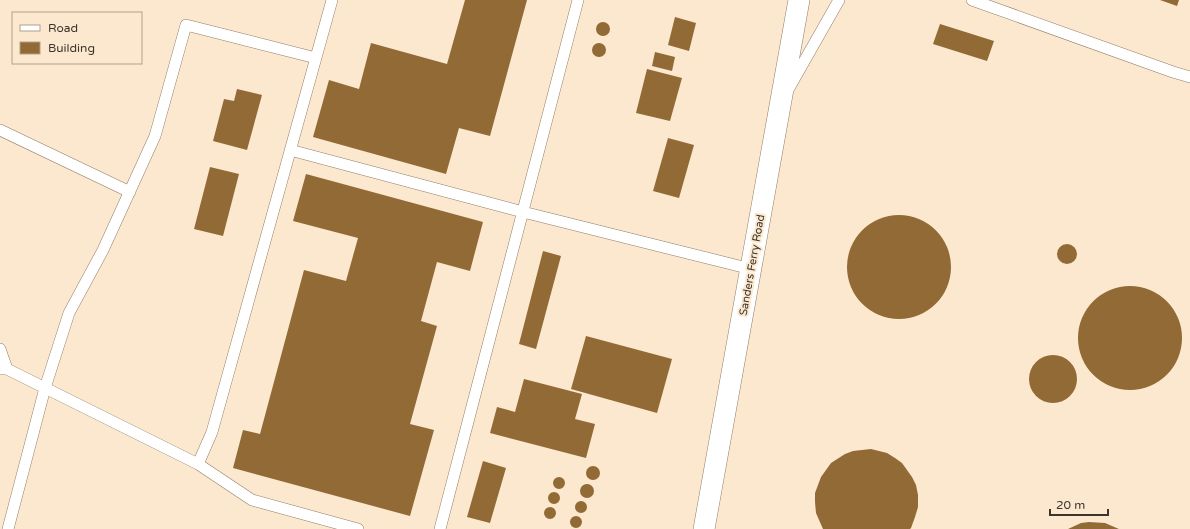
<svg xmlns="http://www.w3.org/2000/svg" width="1190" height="529" viewBox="0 0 1190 529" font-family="'Varela Round',sans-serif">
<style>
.building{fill:#926a35}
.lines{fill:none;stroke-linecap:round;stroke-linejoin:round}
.lane-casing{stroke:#907e68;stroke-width:12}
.street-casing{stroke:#907e68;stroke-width:22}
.lane{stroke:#fff;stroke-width:11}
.street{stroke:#fff;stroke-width:21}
.labels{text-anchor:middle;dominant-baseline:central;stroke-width:4;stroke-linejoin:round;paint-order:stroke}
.street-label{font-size:11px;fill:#3d352c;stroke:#fce8cf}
</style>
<rect width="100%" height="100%" fill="#fce8cf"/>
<path class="building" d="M 465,0 L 527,0 L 490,136 L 459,128 L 446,174 L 313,137 L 329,80 L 359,89 L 371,43 L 447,64 Z
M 1160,0 L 1179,0 L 1177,6 Z
M 675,17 L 696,23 L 689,51 L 668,45 Z
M596 29a7 7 0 1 1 14 0a7 7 0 1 1-14 0Z
M 940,24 L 994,41 L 987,61 L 933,44 Z
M592 50a7 7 0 1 1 14 0a7 7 0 1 1-14 0Z
M 655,52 L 675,57 L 672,71 L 652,66 Z
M 647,69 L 682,78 L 670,121 L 636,113 Z
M 237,89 L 262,95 L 247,150 L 213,141 L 224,99 L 234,101 Z
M 668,138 L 694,145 L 679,198 L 653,191 Z
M 210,167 L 239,174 L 223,236 L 194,229 Z
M 306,174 L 483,222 L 470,271 L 437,262 L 421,321 L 437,326 L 410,424 L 434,430 L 410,516 L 233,468 L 243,430 L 260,434 L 304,270 L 346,281 L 358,238 L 293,221 Z
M847 267a52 52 0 1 1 104 0a52 52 0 1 1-104 0Z
M1057 254a10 10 0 1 1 20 0a10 10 0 1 1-20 0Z
M 543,251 L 561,256 L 536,349 L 519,344 Z
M1078 338a52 52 0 1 1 104 0a52 52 0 1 1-104 0Z
M 586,336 L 672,359 L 657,413 L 571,389 Z
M1029 379a24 24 0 1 1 48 0a24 24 0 1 1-48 0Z
M 524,379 L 582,394 L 575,419 L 595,424 L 586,458 L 490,433 L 497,407 L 515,412 Z
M 871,449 L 887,453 L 895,458 L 902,463 L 912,477 L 916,485 L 918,495 L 918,507 L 915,517 L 911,528 L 910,529 L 823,529 L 816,513 L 815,502 L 815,493 L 821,477 L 831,463 L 845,454 L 853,451 Z
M 483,461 L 506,468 L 490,523 L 467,517 Z
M586 473a7 7 0 1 1 14 0a7 7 0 1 1-14 0Z
M553 483a6 6 0 1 1 12 0a6 6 0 1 1-12 0Z
M580 491a7 7 0 1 1 14 0a7 7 0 1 1-14 0Z
M548 498a6 6 0 1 1 12 0a6 6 0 1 1-12 0Z
M575 507a6 6 0 1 1 12 0a6 6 0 1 1-12 0Z
M544 513a6 6 0 1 1 12 0a6 6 0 1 1-12 0Z
M570 522a6 6 0 1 1 12 0a6 6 0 1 1-12 0Z
M 1089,522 L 1105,523 L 1119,529 L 1068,529 L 1081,523 Z"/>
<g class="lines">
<g class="lane-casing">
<path id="lane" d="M 972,0 L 1173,72 L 1190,77
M 789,88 L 839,0
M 0,130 L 130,192
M 290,150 L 523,212 L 751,269
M 0,349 L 7,369 L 1,369
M 7,369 L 198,464 L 252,500 L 358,529
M 198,464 L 212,432 L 332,0
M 8,529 L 45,388 L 69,313 L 103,250 L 155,136 L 186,25 L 316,58
M 440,529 L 578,0"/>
</g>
<g class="street-casing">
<path id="street" d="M 704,529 L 799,0"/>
</g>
<use href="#lane" class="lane"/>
<use href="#street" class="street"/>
</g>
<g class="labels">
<g class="street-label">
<text transform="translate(752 265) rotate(-80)">Sanders Ferry Road</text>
</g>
</g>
<rect x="12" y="12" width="130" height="52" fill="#fce8cf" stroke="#b0a08e"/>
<rect x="20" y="25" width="20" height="6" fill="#ffffff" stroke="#b0a08e"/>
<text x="48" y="32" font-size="12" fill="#3d352c">Road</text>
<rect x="20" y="42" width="20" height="12" fill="#926a35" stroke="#b0a08e"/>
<text x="48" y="52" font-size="12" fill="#3d352c">Building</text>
<path d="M1050 509v6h58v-6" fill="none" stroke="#3d352c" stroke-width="2"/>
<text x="1056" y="509" font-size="12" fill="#3d352c" stroke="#fce8cf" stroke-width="3" paint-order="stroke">20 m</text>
</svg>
